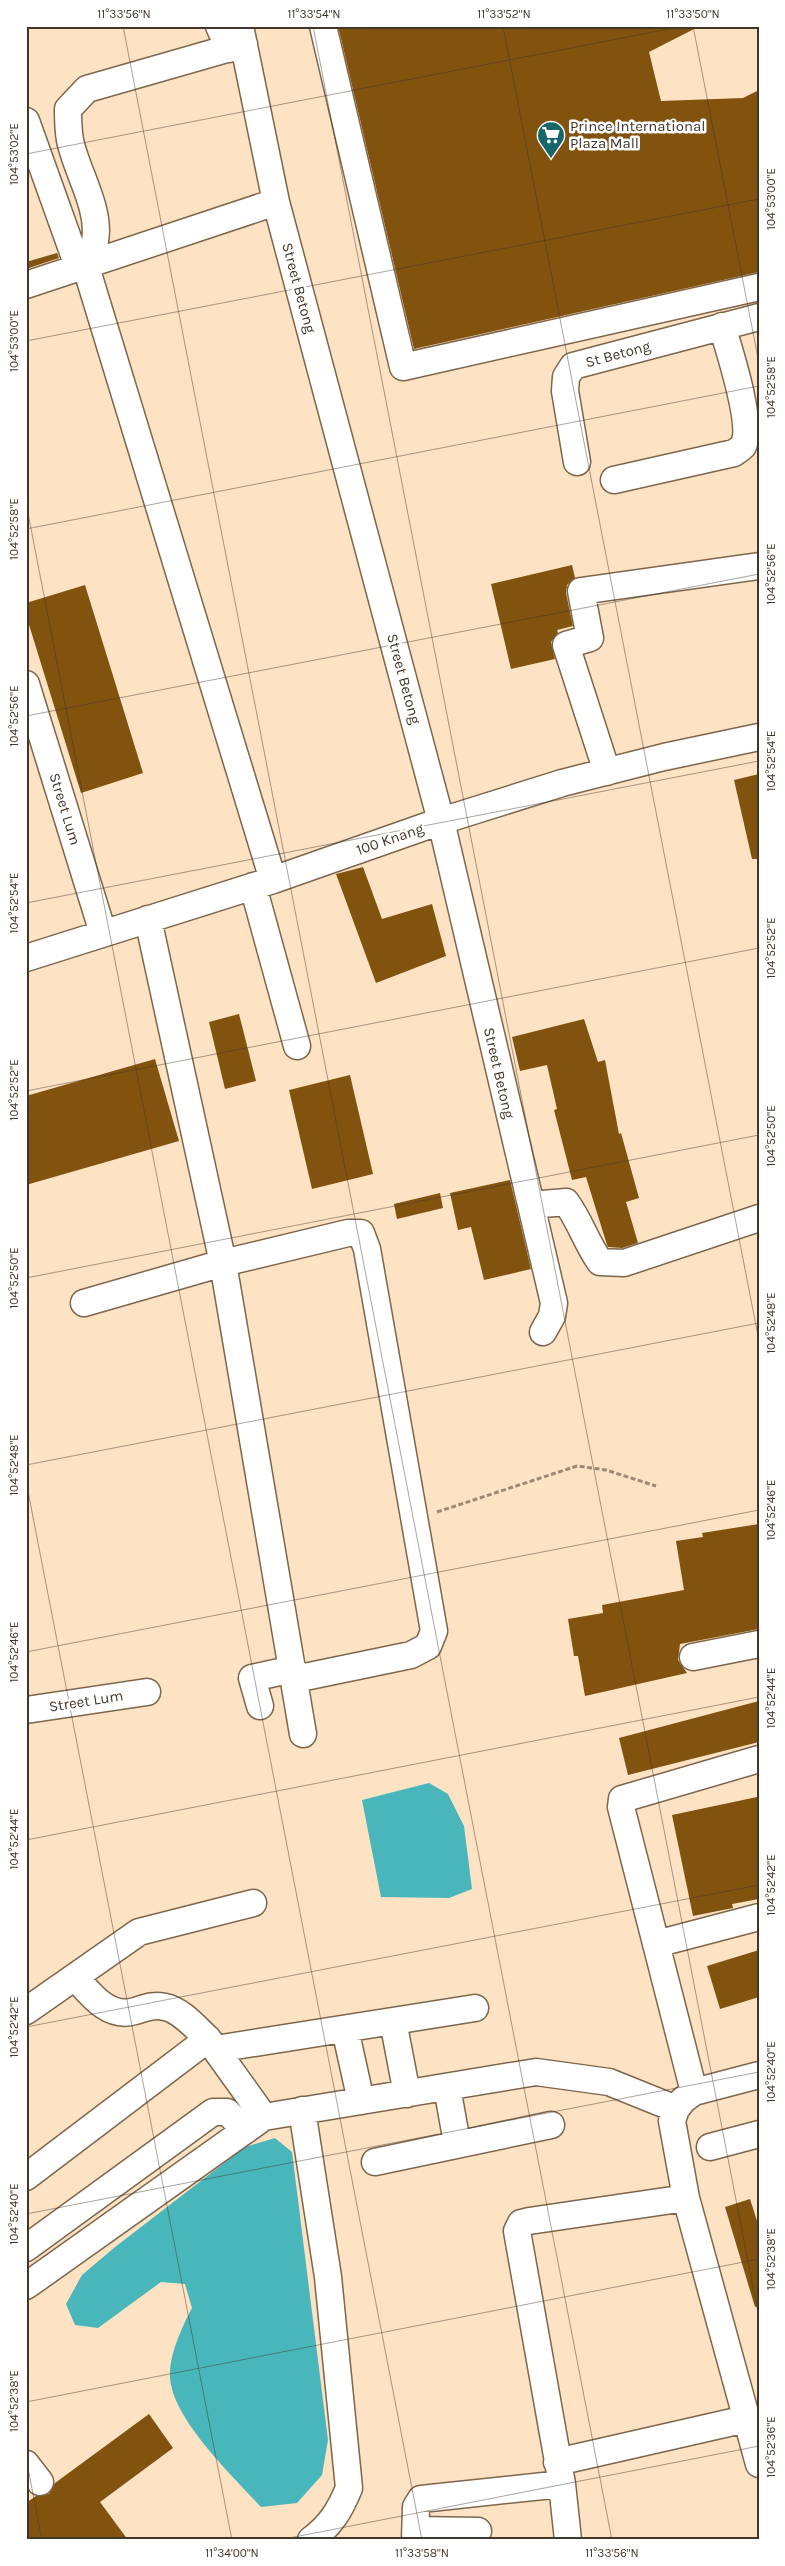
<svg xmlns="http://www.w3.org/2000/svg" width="785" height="2566" viewBox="0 0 785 2566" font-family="Karla,sans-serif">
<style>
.water{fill:#49b6bb}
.building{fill:#81530f}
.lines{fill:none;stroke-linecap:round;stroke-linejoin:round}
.minor-casing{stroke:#7d664b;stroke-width:29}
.path{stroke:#9c8a74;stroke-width:3;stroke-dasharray:5 2.5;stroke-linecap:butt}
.minor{stroke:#fff;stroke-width:26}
.ticks{fill:none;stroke:#41362a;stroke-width:1;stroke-opacity:0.45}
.labels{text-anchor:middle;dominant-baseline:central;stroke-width:5;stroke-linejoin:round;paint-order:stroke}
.poi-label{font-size:15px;fill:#41362a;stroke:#fff;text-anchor:start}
.street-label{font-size:15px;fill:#41362a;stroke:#fff}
.neatline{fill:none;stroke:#41362a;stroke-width:2}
.ticks-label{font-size:12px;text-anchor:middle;fill:#41362a}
</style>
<rect width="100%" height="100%" fill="#fde2c3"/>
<path class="water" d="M 429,1783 L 448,1794 L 464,1826 L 472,1889 L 449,1898 L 381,1897 L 362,1800 Z
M 275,2138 L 292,2152 L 328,2440 L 322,2475 L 297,2503 L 261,2507 C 233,2476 172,2419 170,2377 C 169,2355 182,2327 192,2308 L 185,2284 L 161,2282 L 98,2328 L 75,2325 L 66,2304 L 82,2275 L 115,2247 L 245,2147 Z"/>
<path class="building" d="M 338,26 L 700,26 L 649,52 L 661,101 L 743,98 L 759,90 L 759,272 L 414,349 Z
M 57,253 L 59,258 L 26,269 L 26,262 Z
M 572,565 L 575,578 L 567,585 L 566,593 L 573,626 L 557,630 L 558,633 L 551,642 L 555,659 L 511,669 L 491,584 Z
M 85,585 L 143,773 L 81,793 L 26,615 L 26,603 Z
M 759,774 L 759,859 L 752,859 L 734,780 Z
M 363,867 L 382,919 L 432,904 L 446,956 L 376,983 L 336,874 Z
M 239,1014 L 256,1081 L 225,1089 L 209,1022 Z
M 584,1019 L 598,1062 L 605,1060 L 619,1134 L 621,1133 L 639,1198 L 626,1202 L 638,1243 L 622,1248 L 608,1247 L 607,1245 L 586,1177 L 572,1180 L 554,1110 L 557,1109 L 547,1065 L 520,1071 L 512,1037 Z
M 155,1059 L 179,1141 L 26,1185 L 26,1096 Z
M 350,1075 L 373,1174 L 312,1189 L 289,1090 Z
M 510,1180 L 531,1269 L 484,1280 L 471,1227 L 458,1230 L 450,1193 Z
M 440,1193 L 443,1208 L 397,1219 L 394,1204 Z
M 759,1524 L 759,1629 L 680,1644 L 678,1660 L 687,1673 L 585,1696 L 578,1656 L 574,1656 L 568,1619 L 603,1613 L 602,1605 L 684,1590 L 676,1541 L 703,1537 L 702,1533 Z
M 759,1701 L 759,1742 L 628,1775 L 619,1738 Z
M 757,1797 L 759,1806 L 759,1899 L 732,1904 L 733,1908 L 693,1916 L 672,1815 Z
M 759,1950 L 759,1997 L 720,2009 L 707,1966 Z
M 750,2199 L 759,2227 L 759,2306 L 755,2307 L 725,2207 Z
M 149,2414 L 173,2448 L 100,2502 L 128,2540 L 26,2540 L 26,2503 L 36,2496 L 49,2494 L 55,2483 Z"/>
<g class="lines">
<g class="minor-casing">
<path id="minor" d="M 219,26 L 229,49
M 240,26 L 276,202 L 441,821 L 554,1303 L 552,1316 L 543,1332
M 323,26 L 403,367 L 759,287
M 244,44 L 87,89 L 68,109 C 68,119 68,129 70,140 C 76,171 101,208 95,241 C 93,250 89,259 86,267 L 273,880
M 26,121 L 79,269
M 26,285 L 276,202
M 577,462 L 565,391 L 566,377 L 573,366 L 759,317
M 614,480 L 734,453 C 737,451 741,448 743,446 C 754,427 729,349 722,326
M 26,684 L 103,933
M 607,772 L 566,645 L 590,638 L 581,591 L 759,566
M 253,886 L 297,1046
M 148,919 L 223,1263 L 303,1734
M 26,958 L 273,880 L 441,821 L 562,783 L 664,757 L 759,737
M 531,1205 L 566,1202 C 580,1221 586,1242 600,1262 L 624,1263 L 759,1218
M 84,1303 L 223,1263 L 348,1233 L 361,1233 L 367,1249 L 434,1631 L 428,1646 L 411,1655 L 295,1679
M 693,1657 L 759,1644
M 260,1706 L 252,1678 L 293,1669
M 26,1710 L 147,1692
M 656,1944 L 759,1917
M 76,1978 C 92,1996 109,2019 135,2011 C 145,2008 155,2004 165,2007 C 181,2010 196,2028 208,2039
M 26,2011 L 139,1932 L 253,1903
M 393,2021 L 407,2094
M 345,2029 L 361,2101
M 216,2049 L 475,2008
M 759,2075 L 694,2092 L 683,2100 L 676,2109 L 672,2121 L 686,2198 L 759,2464
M 447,2087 L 457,2143
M 694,2092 L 621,1807 L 622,1799 L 759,1759
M 302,2110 L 328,2277 L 349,2488 C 340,2510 331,2525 311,2540
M 710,2147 L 759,2134
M 375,2162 L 551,2125
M 26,2177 L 208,2039 L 264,2117
M 26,2248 L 213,2112 L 227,2112 L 246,2130
M 26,2286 L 264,2117 L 536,2072 L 609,2082 L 676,2109
M 557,2462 L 746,2419
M 26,2464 L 40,2482
M 416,2530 L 478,2531
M 415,2540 L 416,2507 L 421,2499 L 562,2484
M 568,2540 L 562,2484 L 517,2231 L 521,2223 L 529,2221 L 686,2198"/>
</g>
<path class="path" d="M 437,1512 L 577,1466 L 606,1470 L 656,1486"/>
<use href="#minor" class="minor"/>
</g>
<path class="ticks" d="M 123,26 L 612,2540M 313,26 L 759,2318M 503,26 L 759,1341M 693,26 L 759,363M 26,154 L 684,26M 26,341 L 759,199M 26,503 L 422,2540M 26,529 L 759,386M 26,716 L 759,574M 26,903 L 759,761M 26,1091 L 759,948M 26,1278 L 759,1135M 26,1465 L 759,1323M 26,1481 L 232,2540M 26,1652 L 759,1510M 26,1840 L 759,1697M 26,2027 L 759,1885M 26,2214 L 759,2072M 26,2402 L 759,2259M 26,2458 L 42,2540M 279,2540 L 759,2446"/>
<defs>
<g id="supermarket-pin" transform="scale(1.4375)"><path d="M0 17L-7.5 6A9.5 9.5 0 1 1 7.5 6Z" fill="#176669" stroke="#fff"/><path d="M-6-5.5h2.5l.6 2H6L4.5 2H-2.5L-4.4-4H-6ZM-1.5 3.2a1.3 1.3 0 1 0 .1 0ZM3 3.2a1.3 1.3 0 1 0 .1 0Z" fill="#fff"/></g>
</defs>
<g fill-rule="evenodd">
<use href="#supermarket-pin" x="551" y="135"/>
</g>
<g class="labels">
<g class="poi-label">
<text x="570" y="126">Prince International<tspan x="570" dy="17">Plaza Mall</tspan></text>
</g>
<g class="street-label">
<text transform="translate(299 288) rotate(75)">Street Betong</text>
<text transform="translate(618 354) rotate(-15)">St Betong</text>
<text transform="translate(404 679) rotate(75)">Street Betong</text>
<text transform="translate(65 809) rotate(73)">Street Lum</text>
<text transform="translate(390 839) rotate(-19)">100 Knang</text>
<text transform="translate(499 1073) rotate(77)">Street Betong</text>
<text transform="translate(86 1701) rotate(-9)">Street Lum</text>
</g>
</g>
<rect width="785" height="2566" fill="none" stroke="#ffffff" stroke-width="55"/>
<rect x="28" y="28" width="730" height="2510" class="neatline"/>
<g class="ticks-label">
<text x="124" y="18">11°33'56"N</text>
<text x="314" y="18">11°33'54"N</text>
<text x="504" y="18">11°33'52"N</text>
<text x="693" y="18">11°33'50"N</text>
<text transform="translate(14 154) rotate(-90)" y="4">104°53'02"E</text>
<text transform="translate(771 199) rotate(-90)" y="4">104°53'00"E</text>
<text transform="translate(14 341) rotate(-90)" y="4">104°53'00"E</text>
<text transform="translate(771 387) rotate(-90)" y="4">104°52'58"E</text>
<text transform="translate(14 529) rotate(-90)" y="4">104°52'58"E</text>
<text transform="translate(771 574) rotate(-90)" y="4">104°52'56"E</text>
<text transform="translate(14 716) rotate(-90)" y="4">104°52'56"E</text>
<text transform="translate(771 761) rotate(-90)" y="4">104°52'54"E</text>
<text transform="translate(14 903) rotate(-90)" y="4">104°52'54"E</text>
<text transform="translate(771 948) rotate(-90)" y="4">104°52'52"E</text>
<text transform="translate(14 1090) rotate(-90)" y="4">104°52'52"E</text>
<text transform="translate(771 1136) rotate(-90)" y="4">104°52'50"E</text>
<text transform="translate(14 1278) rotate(-90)" y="4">104°52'50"E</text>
<text transform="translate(771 1323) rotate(-90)" y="4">104°52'48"E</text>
<text transform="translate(14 1465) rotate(-90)" y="4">104°52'48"E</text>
<text transform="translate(771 1510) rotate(-90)" y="4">104°52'46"E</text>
<text transform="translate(14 1652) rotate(-90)" y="4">104°52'46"E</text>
<text transform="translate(771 1698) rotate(-90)" y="4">104°52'44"E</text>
<text transform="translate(14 1839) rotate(-90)" y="4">104°52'44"E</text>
<text transform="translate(771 1885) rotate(-90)" y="4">104°52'42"E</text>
<text transform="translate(14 2027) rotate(-90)" y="4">104°52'42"E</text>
<text transform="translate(771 2072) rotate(-90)" y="4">104°52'40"E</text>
<text transform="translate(14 2214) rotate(-90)" y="4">104°52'40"E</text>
<text transform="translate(771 2259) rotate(-90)" y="4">104°52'38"E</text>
<text transform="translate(14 2401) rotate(-90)" y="4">104°52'38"E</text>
<text transform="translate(771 2447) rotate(-90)" y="4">104°52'36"E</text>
<text x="232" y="2557">11°34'00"N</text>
<text x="422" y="2557">11°33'58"N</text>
<text x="612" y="2557">11°33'56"N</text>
</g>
</svg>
